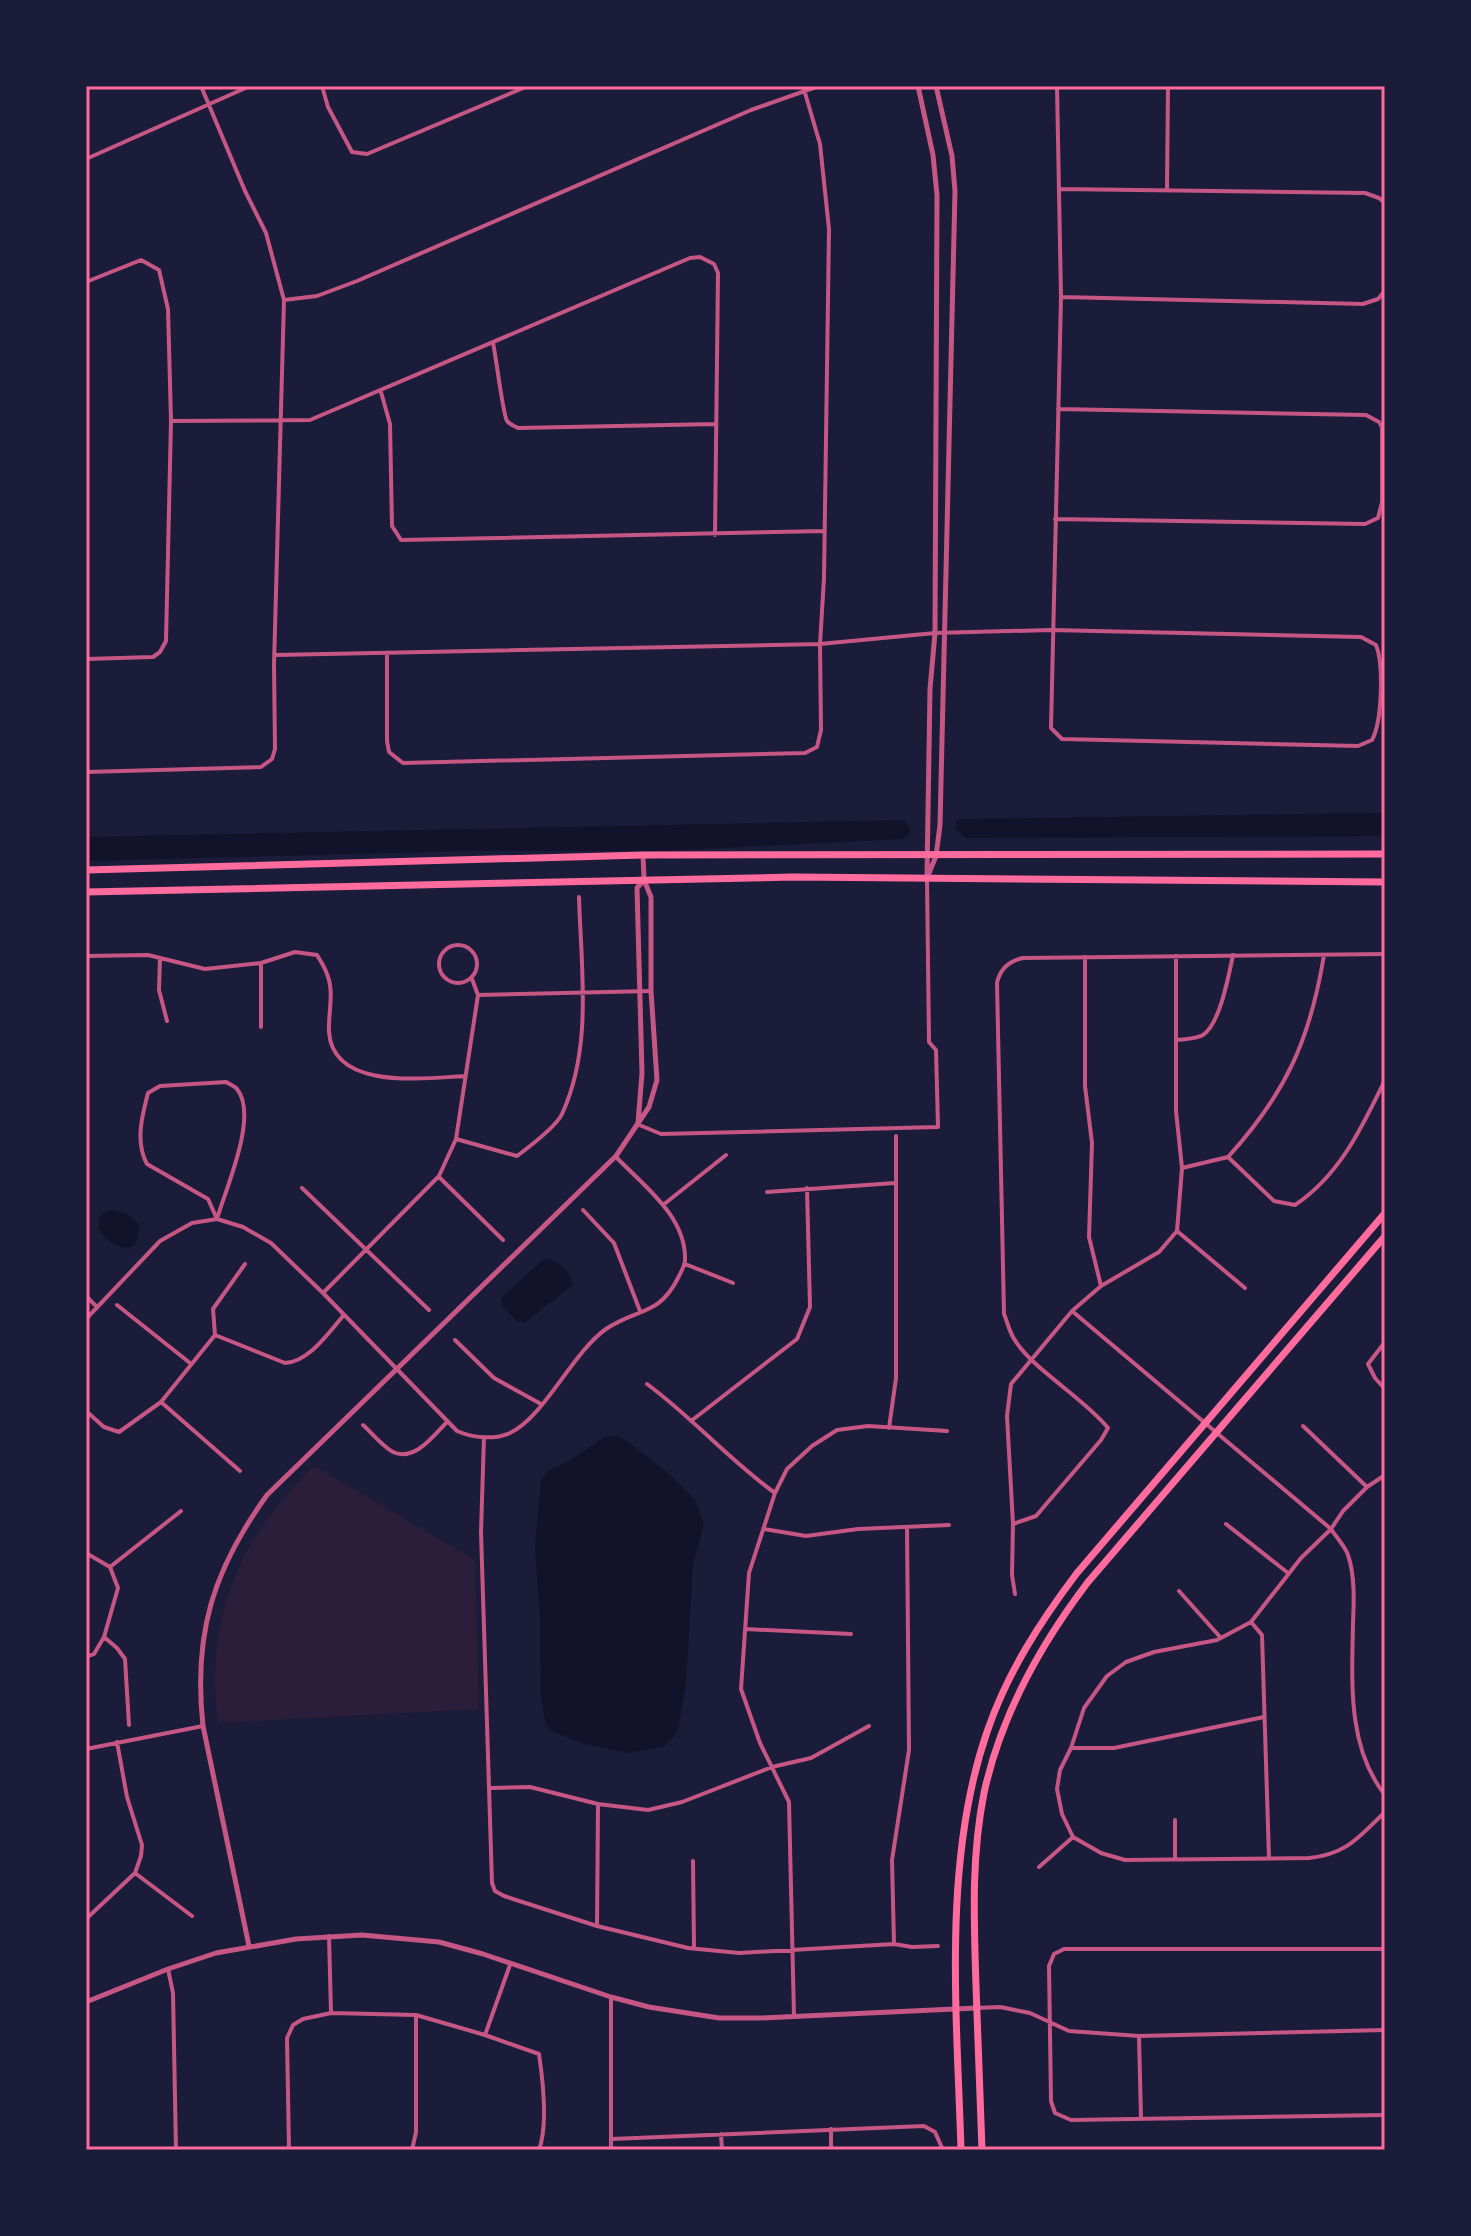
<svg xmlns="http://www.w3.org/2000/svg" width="1471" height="2236" viewBox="0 0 1471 2236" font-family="Signika,sans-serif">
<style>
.green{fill:#2a1e3b}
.water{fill:#12122b}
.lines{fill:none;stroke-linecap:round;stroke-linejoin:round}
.minor{stroke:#c65784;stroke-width:4}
.tertiary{stroke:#c65784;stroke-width:5}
.primary{stroke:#ff6b9d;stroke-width:7}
.neatline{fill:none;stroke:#ff6b9d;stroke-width:3}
</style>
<rect width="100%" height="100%" fill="#1b1b3a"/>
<path class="green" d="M 314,1466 L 475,1560 L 479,1709 L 218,1723 C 204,1619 240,1537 314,1466 Z"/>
<path class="water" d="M 1385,813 L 1385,836 L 966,838 L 955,829 L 956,822 L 960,819 Z
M 904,820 L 911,830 L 906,837 L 901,839 L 659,851 L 469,851 L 86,861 L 86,837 Z
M 111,1209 L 129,1215 L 139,1225 C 140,1261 111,1248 98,1228 L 100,1216 Z
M 545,1258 C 558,1259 570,1273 573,1285 L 525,1322 L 517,1322 L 503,1307 L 501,1298 Z
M 606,1436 L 617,1436 L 628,1442 L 670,1475 L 695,1500 L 704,1523 L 693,1564 L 686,1683 L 679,1725 L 675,1735 L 663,1747 L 628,1753 L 585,1744 L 553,1732 L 546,1725 L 541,1697 L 540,1618 L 535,1547 L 541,1481 L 549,1470 L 569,1461 Z"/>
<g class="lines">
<path class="minor" d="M 322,86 L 328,107 L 352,152 L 367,154 L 528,86
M 86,159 L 250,86
M 1167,188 L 1168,86
M 1059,189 L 1365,193 L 1379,198 L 1385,203
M 86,282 L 141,260 L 159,270 L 168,309 L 171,421 L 166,641 L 160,652 L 153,657 L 86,659
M 1061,297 L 1363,304 L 1378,299 L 1384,292 L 1385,264
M 284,300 L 317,296 L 357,281 L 751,110 L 819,86
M 493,343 C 496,356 503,415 507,421 C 510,425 515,426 518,428 L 716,424
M 381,392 L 390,424 L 392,526 L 401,540 L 824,531
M 171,421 L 310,420 L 690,258 L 700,257 L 714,264 L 718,273 L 715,535
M 1055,519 L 1365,524 L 1378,518 L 1382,502 L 1382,427 L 1379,422 L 1366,415 L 1058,409
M 276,655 L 820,644 L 935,633 L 1051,630 L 1361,637 L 1376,645 C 1384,664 1382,722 1372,740 L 1358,746 L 1062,739 L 1051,728 L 1061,297 L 1057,86
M 387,655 L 387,741 L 389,752 L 403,763 L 805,753 L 817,747 L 821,730 L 820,644 L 824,578 L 829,229 L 820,144 L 803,86
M 86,772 L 261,767 L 272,759 L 275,749 L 274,665 L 284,300 L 266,233 L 245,191 L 201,86
M439 964a19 19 0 1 1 38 0a19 19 0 1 1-38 0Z
M 86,956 L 148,955 L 205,969 L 261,963 L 295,952 L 317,955 C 321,962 326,969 328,977 C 334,993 328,1015 329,1032 C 333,1091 425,1078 466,1076
M 1085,957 L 1085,1086 L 1092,1143 L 1089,1237 L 1101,1286
M 160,958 L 159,990 L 167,1021
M 261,963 L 261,1027
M 478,995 L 651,991
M 1177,1040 C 1185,1039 1196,1039 1203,1035 C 1220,1024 1229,974 1233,955
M 226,1082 C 229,1084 234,1086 237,1089 C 259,1116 225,1190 217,1219 L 208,1199 L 147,1164 C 135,1142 142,1116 148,1093 L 160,1086 Z
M 637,1124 L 661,1134 L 938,1127 L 936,1050 L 929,1042 L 927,879
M 456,1139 L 517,1156 C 529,1147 556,1127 562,1114 C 593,1047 581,968 579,897
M 1228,1157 L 1274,1201 L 1295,1205 C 1340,1175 1362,1127 1385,1080
M 1228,1157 C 1286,1093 1310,1040 1324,955
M 1182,1168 L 1228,1157
M 439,1177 L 503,1240
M 302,1188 L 429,1310
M 767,1192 L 895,1183
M 663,1205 L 726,1155
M 583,1210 L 614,1243 L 640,1311
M 1177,1231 L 1245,1288
M 685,1264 L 733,1283
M 323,1293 L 439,1176 L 456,1139 L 478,995 L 472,979
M 86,1296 L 96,1306
M 117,1305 L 190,1363
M 1072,1311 L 1331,1529 C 1336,1537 1345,1546 1348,1555 C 1355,1576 1354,1601 1353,1623 C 1352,1682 1347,1747 1385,1795
M 86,1319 L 160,1241 L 192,1223 L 217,1219 L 243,1227 L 271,1243 L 323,1293 L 457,1431 C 473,1438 494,1440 510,1433 C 545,1416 572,1353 606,1329 C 637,1308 659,1316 678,1278 C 681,1272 684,1267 685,1261 C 687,1217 644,1186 616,1157
M 215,1335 L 285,1363 C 309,1362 328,1333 344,1315
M 215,1335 L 213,1309 L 245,1264
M 455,1340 L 494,1378 L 541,1404
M 1385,1342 L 1368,1364 L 1375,1378 L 1385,1389
M 647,1384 C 692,1417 729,1460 775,1493
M 161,1402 L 240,1471
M 86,1411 L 104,1427 L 119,1432 L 161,1402 L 215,1335
M 691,1421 L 797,1339 L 810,1307 L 807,1188
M 363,1425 C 372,1433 382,1446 393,1452 C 415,1462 434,1435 447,1422
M 1303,1426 L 1367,1487
M 889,1428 L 896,1378 L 896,1136
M 484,1437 L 481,1532 L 492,1883 L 495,1891 L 504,1896 L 597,1926 L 688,1948 L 739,1953 L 894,1944 L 912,1947 L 938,1946
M 1013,1524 L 1036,1516 L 1101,1440 L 1108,1428 C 1083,1397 1030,1368 1013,1337 C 1009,1330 1007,1321 1004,1314 L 997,983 C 1000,969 1008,961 1023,958 L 1385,954
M 1226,1524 L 1288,1573
M 764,1529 L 806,1536 L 858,1529 L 949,1525
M 86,1553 L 110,1567 L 118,1588 L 104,1637 L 94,1654 L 86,1657
M 110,1567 L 181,1511
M 1179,1591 L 1221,1638
M 1015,1594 L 1012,1575 L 1013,1524 L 1007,1416 L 1011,1384 L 1072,1311 L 1101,1286 L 1159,1252 L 1177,1231 L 1182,1168 L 1176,1111 L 1176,956
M 1251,1622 L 1262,1635 L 1269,1858
M 745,1629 L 851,1634
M 104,1637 L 117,1648 L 125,1659 L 129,1725
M 1071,1748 L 1114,1748 L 1264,1717
M 86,1749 L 203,1726
M 491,1788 L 530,1787 L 598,1804 L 648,1810 L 682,1802 L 772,1767 L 811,1758 L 869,1726
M 1073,1837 L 1062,1814 L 1057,1789 L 1060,1770 L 1071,1748 L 1084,1708 L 1107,1676 L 1126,1662 L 1154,1652 L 1217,1640 L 1251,1622 L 1301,1558 L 1331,1529 L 1343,1511 L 1367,1487 L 1385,1475
M 1073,1837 L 1101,1853 L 1125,1860 L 1309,1858 C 1347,1854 1359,1837 1385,1812
M 1175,1859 L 1175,1820
M 693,1861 L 694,1948
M 1039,1867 L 1073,1837
M 135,1873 L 192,1916
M 86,1919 L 135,1873 L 141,1856 L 142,1845 L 127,1797 L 117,1742
M 597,1926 L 598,1805
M 329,1936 L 331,2013
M 894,1944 L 892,1860 L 909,1750 L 907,1527
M 1385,1949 L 1064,1949 L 1054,1954 L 1049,1966 L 1051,2101 L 1055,2113 L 1071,2120 L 1385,2115
M 168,1969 L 173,1993 L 176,2150
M 611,1997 L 611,2150
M 976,2008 L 1000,2007 L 1030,2013 L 1069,2031 L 1139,2036 L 1385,2030
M 794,2016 L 789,1802 L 760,1743 L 741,1689 L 749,1573 L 775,1493 L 787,1469 L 812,1446 L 837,1430 L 868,1426 L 947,1431
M 485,2035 L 510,1965
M 1139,2037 L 1141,2118
M 831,2129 L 831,2150
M 721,2134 L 722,2150
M 611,2139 L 924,2126 L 935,2132 L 943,2150
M 289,2150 L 287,2038 L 293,2025 L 303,2019 L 331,2013 L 416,2015 L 485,2035 L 539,2054 C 543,2081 548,2125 539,2150
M 412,2150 L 416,2132 L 416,2015"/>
<path class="tertiary" d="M 918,86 L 933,155 L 937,195 L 935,633 L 930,689 L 927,874
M 927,878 L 936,856 L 940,825 L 955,191 L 952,156 L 936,86
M 638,1123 L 642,1073 L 637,888 L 644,880
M 249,1946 L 203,1726 C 193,1634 213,1570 267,1495 L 616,1156 L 649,1107 L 657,1080 L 651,991 L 651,897 L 644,880 L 643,855
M 86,2002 L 168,1969 L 216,1953 L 296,1939 L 362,1935 L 439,1942 L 483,1954 L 611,1997 L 649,2007 L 719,2018 L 760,2018 L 976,2008"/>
<path class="primary" d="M 86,870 L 643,855 L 1385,854
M 86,892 L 794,877 L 1385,882
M 961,2150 C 957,2014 942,1862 987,1732 C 1007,1673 1040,1622 1077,1573 L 1385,1213
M 982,2150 C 980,2095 978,2041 976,1986 C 974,1920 971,1858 984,1793 C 1001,1715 1040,1645 1088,1582 L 1385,1236"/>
</g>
<rect width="1471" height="2236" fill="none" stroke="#1b1b3a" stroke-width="176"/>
<rect x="88" y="88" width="1295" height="2060" class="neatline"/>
</svg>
